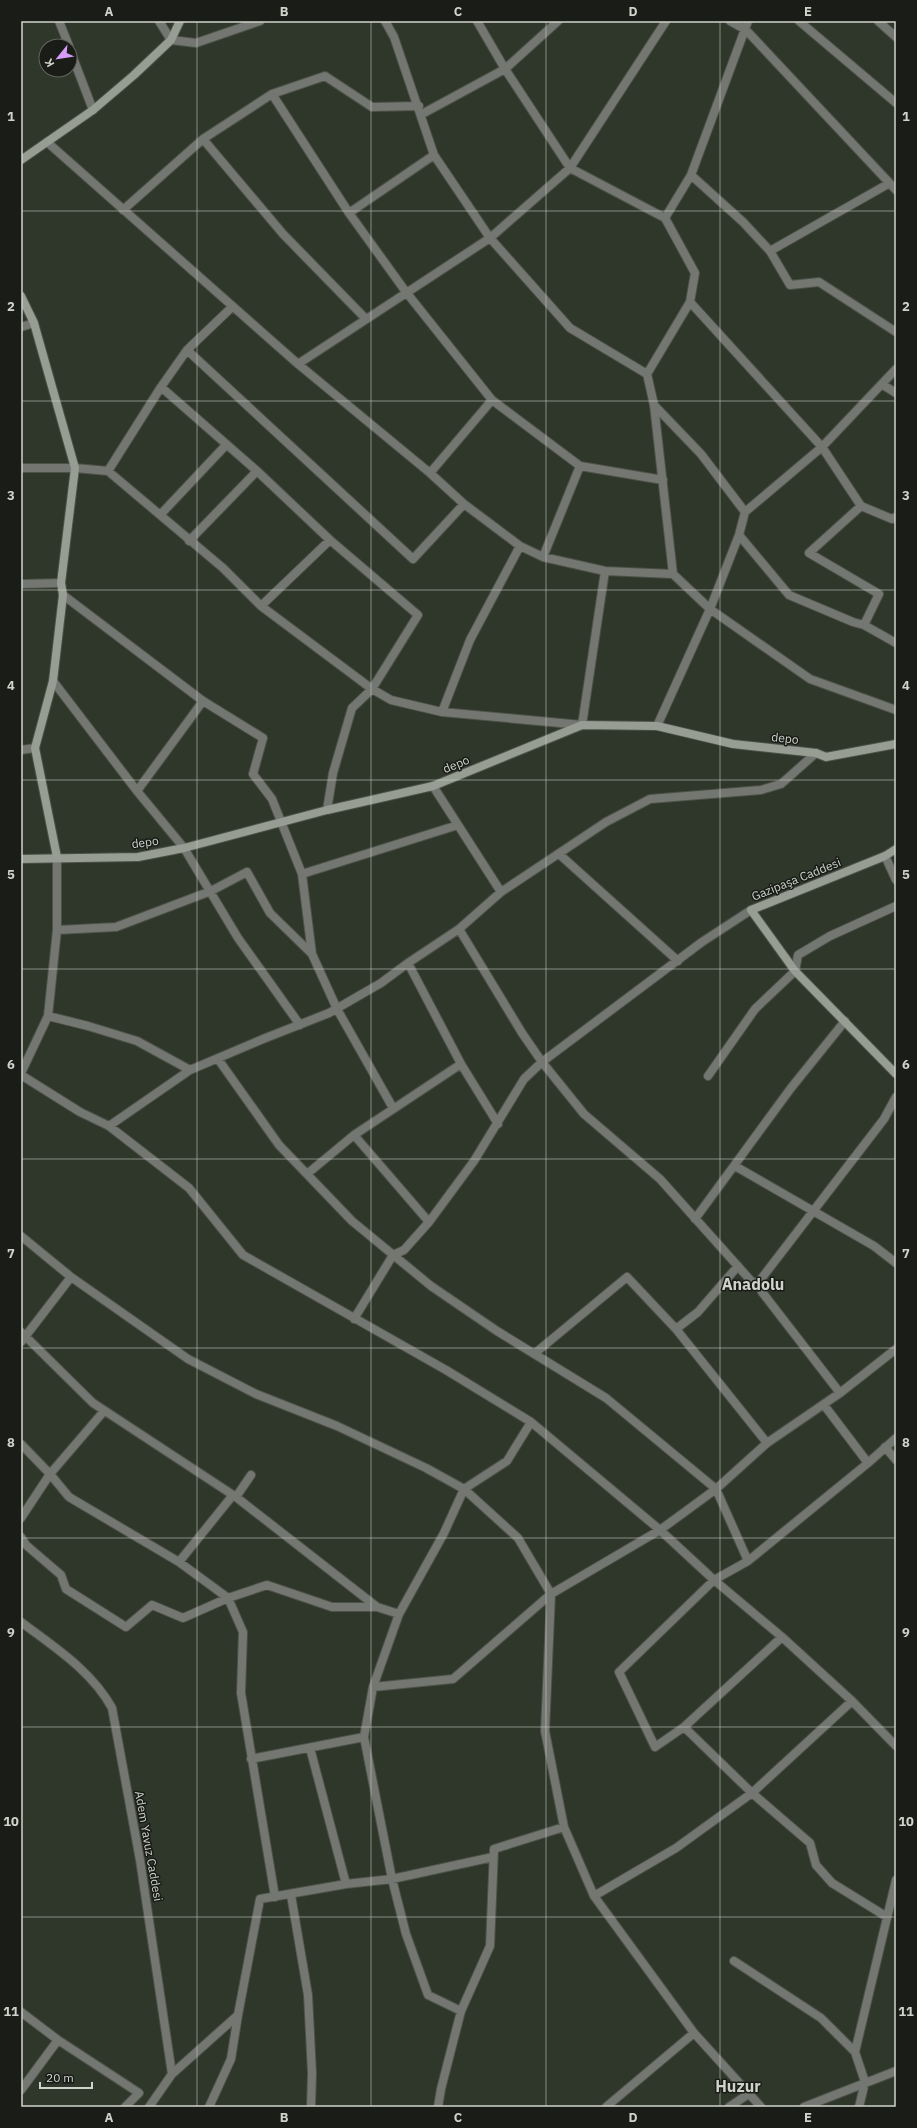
<svg xmlns="http://www.w3.org/2000/svg" width="917" height="2128" viewBox="0 0 917 2128" font-family="'IBM Plex Sans',sans-serif">
<style>
.lines{fill:none;stroke-linecap:round;stroke-linejoin:round}
.street-casing{stroke:#4c5247;stroke-width:10}
.secondary-casing{stroke:#4c5247;stroke-width:10}
.street{stroke:#747771;stroke-width:8}
.secondary{stroke:#989d94;stroke-width:8}
.grid{fill:none;stroke:#cfd3cc;stroke-width:1;stroke-opacity:0.55}
.labels{text-anchor:middle;dominant-baseline:central;stroke-width:3;stroke-linejoin:round;paint-order:stroke}
.street-label{font-size:12px;fill:#cfd3cc;stroke:#191c17}
.district-label{font-size:16px;font-weight:bold;fill:#cfd3cc;stroke:#191c17}
.neatline{fill:none;stroke:#cfd3cc;stroke-width:1.5}
.grid-label{font-size:13px;text-anchor:middle;font-weight:bold;fill:#cfd3cc}
</style>
<rect width="100%" height="100%" fill="#2f362a"/>
<g class="lines">
<g class="street-casing">
<path id="street" d="M 59,21 L 69,46
M 159,21 L 171,40 L 196,43 L 260,21
M 385,21 L 394,37 L 434,155 L 490,238 L 570,328 L 647,374
M 477,21 L 505,69 L 570,168 L 665,218 L 695,273 L 690,302 L 822,447 L 861,506 L 892,519 L 896,517
M 730,21 L 746,30 L 896,190
M 799,21 L 896,103
M 878,21 L 896,37
M 70,50 L 93,110
M 272,94 L 349,213 L 406,292 L 492,400 L 580,466 L 663,480
M 422,114 L 505,69 L 558,21
M 203,139 L 283,234 L 365,318
M 47,142 L 298,364 L 430,473 L 464,504 L 520,546 L 543,557 L 605,571 L 673,574 L 710,609 L 810,679 L 896,710
M 691,175 L 743,222 L 770,251 L 888,184
M 123,210 L 203,139 L 272,94 L 325,76 L 372,107 L 419,106
M 349,213 L 434,155
M 665,218 L 691,175 L 748,21
M 770,251 L 790,285 L 819,282 L 896,332
M 21,327 L 34,323
M 187,350 L 413,559 L 464,504
M 298,364 L 490,238 L 570,168 L 666,21
M 883,385 L 896,393
M 161,387 L 257,471 L 330,540 L 418,615 L 372,689 L 352,708 L 333,773 L 327,810
M 654,405 L 701,454 L 745,512 L 739,535 L 789,595 L 853,622 L 864,625 L 896,643
M 21,468 L 75,468 L 108,471 L 223,568 L 261,606 L 372,689 L 391,700 L 442,712 L 582,725 L 605,571
M 108,471 L 161,387 L 187,350 L 232,307
M 430,473 L 492,400
M 861,506 L 809,553 L 879,594 L 864,625
M 745,512 L 822,447 L 896,369
M 161,514 L 226,445
M 189,541 L 257,471
M 543,557 L 580,466
M 673,574 L 654,405 L 647,374 L 690,302
M 21,584 L 61,583
M 63,595 L 203,701 L 263,738 L 253,774 L 272,799 L 302,874 L 312,954
M 261,606 L 330,540
M 53,681 L 137,791 L 184,848 L 238,938 L 300,1025
M 442,712 L 470,640 L 520,546
M 657,726 L 710,609 L 739,535
M 21,750 L 35,748
M 433,786 L 501,892
M 137,791 L 203,701
M 559,854 L 678,961
M 885,856 L 896,880
M 302,874 L 458,825
M 459,929 L 522,1033 L 542,1062 L 584,1114 L 660,1179 L 752,1282 L 758,1283 L 762,1292 L 840,1393
M 57,930 L 116,927 L 211,891 L 247,872 L 270,913 L 312,954 L 337,1009 L 393,1108
M 408,963 L 461,1064
M 48,1016 L 88,1026 L 137,1041 L 190,1070
M 218,1059 L 279,1145 L 352,1221 L 431,1286 L 497,1331 L 606,1398 L 716,1489 L 748,1561 L 714,1580 L 619,1672 L 655,1747 L 684,1727
M 21,1073 L 48,1016 L 57,930 L 57,857
M 21,1075 L 80,1112 L 109,1126 L 189,1188 L 243,1255 L 446,1370 L 531,1422 L 660,1530 L 714,1580 L 782,1637 L 852,1701 L 896,1746
M 708,1076 L 755,1009 L 795,971 L 798,955 L 830,936 L 896,906
M 109,1126 L 190,1070 L 263,1039 L 329,1013 L 381,983 L 408,963 L 459,929 L 501,892 L 606,822 L 650,799 L 761,790 L 781,784 L 816,753
M 354,1135 L 429,1222
M 735,1166 L 874,1246 L 896,1263
M 307,1174 L 354,1135 L 461,1064 L 498,1124
M 695,1219 L 791,1088 L 845,1021
M 21,1236 L 71,1277 L 188,1359 L 256,1394 L 337,1426 L 426,1468 L 464,1489 L 518,1538 L 551,1594 L 453,1679 L 373,1687
M 758,1283 L 884,1119 L 896,1097
M 354,1319 L 393,1255 L 404,1250 L 429,1222 L 474,1161 L 524,1079 L 542,1062 L 702,942 L 751,910
M 676,1329 L 698,1312 L 738,1266
M 21,1332 L 93,1403 L 236,1497 L 377,1607 L 399,1614
M 21,1342 L 71,1277
M 534,1354 L 627,1277 L 676,1329 L 767,1443
M 824,1405 L 868,1463
M 21,1444 L 50,1474 L 69,1497 L 179,1562 L 228,1598 L 243,1632 L 241,1693 L 275,1897
M 885,1447 L 896,1460
M 236,1497 L 251,1475
M 21,1518 L 50,1474 L 104,1411
M 21,1537 L 26,1545 L 61,1575 L 66,1589 L 126,1627 L 152,1605 L 183,1618 L 228,1598 L 267,1585 L 332,1607 L 377,1607
M 748,1561 L 868,1463 L 896,1438
M 179,1562 L 233,1495
M 21,1622 C 54,1647 92,1671 112,1708 L 140,1860 L 172,2074 L 149,2107
M 782,1637 L 684,1727 L 752,1793 L 810,1843 L 816,1865 L 832,1883 L 887,1917
M 310,1748 L 346,1884
M 251,1759 L 364,1737
M 291,1895 L 308,1995 L 312,2073 L 311,2107
M 594,1896 L 676,1848 L 752,1793 L 852,1701
M 734,1961 L 821,2018 L 855,2052
M 461,2011 L 428,1995 L 406,1934 L 392,1879 L 364,1737 L 373,1687 L 399,1614 L 444,1533 L 464,1489 L 507,1461 L 531,1422
M 21,2012 L 58,2040 L 139,2093 L 125,2107
M 172,2074 L 238,2015 L 260,1899 L 346,1884 L 392,1879 L 493,1857
M 21,2090 L 58,2040
M 209,2107 L 231,2059 L 238,2015
M 438,2107 L 441,2089 L 461,2011 L 490,1946 L 494,1849 L 564,1827
M 606,2107 L 694,2033
M 729,2107 L 750,2093
M 761,2107 L 694,2033 L 594,1896 L 564,1827 L 545,1731 L 551,1594 L 660,1530 L 716,1489 L 767,1443 L 840,1393 L 896,1349
M 804,2107 L 896,2071
M 859,2107 L 865,2082 L 855,2052 L 896,1880"/>
</g>
<g class="secondary-casing">
<path id="secondary" d="M 21,160 L 93,110 L 134,75 L 171,40 L 180,21
M 21,296 L 34,323 L 75,468 L 61,583 L 63,595 L 53,681 L 35,748 L 57,857
M 896,849 L 885,856 L 751,910 L 795,971 L 896,1074
M 21,859 L 138,857 L 184,848 L 327,810 L 433,786 L 582,725 L 657,726 L 733,744 L 816,753 L 826,757 L 896,744"/>
</g>
<use href="#street" class="street"/>
<use href="#secondary" class="secondary"/>
</g>
<path class="grid" d="M 197,21 L 197,2107M 371,21 L 371,2107M 546,21 L 546,2107M 720,21 L 720,2107M 21,211 L 896,211M 21,401 L 896,401M 21,590 L 896,590M 21,780 L 896,780M 21,969 L 896,969M 21,1159 L 896,1159M 21,1348 L 896,1348M 21,1538 L 896,1538M 21,1727 L 896,1727M 21,1917 L 896,1917"/>
<g class="labels">
<g class="street-label">
<text transform="translate(785 738) rotate(6)">depo</text>
<text transform="translate(456 764) rotate(-22)">depo</text>
<text transform="translate(145 842) rotate(-8)">depo</text>
<text transform="translate(796 879) rotate(-22)">Gazipaşa Caddesi</text>
<text transform="translate(149 1846) rotate(80)">Adem Yavuz Caddesi</text>
</g>
<g class="district-label">
<text x="753" y="1284">Anadolu</text>
<text x="738" y="2086">Huzur</text>
</g>
</g>
<rect width="917" height="2128" fill="none" stroke="#191c17" stroke-width="44"/>
<g transform="translate(58 58) rotate(240)"><circle r="19" fill="#191c17" stroke="#62655f"/>
<path d="M0-3L7 15L0 10L-7 15Z" fill="#d79bf9"/>
<text y="-6" font-size="11" font-weight="bold" text-anchor="middle" fill="#cfd3cc">K</text>
</g>
<path d="M40 2082v6h52v-6" fill="none" stroke="#cfd3cc" stroke-width="2"/>
<text x="46" y="2082" font-size="12" fill="#cfd3cc" stroke="#191c17" stroke-width="3" paint-order="stroke">20 m</text>
<rect x="22" y="22" width="873" height="2084" class="neatline"/>
<g class="grid-label">
<text x="109" y="16">A</text>
<text x="284" y="16">B</text>
<text x="458" y="16">C</text>
<text x="633" y="16">D</text>
<text x="808" y="16">E</text>
<text x="11" y="121">1</text>
<text x="906" y="121">1</text>
<text x="11" y="311">2</text>
<text x="906" y="311">2</text>
<text x="11" y="500">3</text>
<text x="906" y="500">3</text>
<text x="11" y="690">4</text>
<text x="906" y="690">4</text>
<text x="11" y="879">5</text>
<text x="906" y="879">5</text>
<text x="11" y="1069">6</text>
<text x="906" y="1069">6</text>
<text x="11" y="1258">7</text>
<text x="906" y="1258">7</text>
<text x="11" y="1447">8</text>
<text x="906" y="1447">8</text>
<text x="11" y="1637">9</text>
<text x="906" y="1637">9</text>
<text x="11" y="1826">10</text>
<text x="906" y="1826">10</text>
<text x="11" y="2016">11</text>
<text x="906" y="2016">11</text>
<text x="109" y="2122">A</text>
<text x="284" y="2122">B</text>
<text x="458" y="2122">C</text>
<text x="633" y="2122">D</text>
<text x="808" y="2122">E</text>
</g>
</svg>
